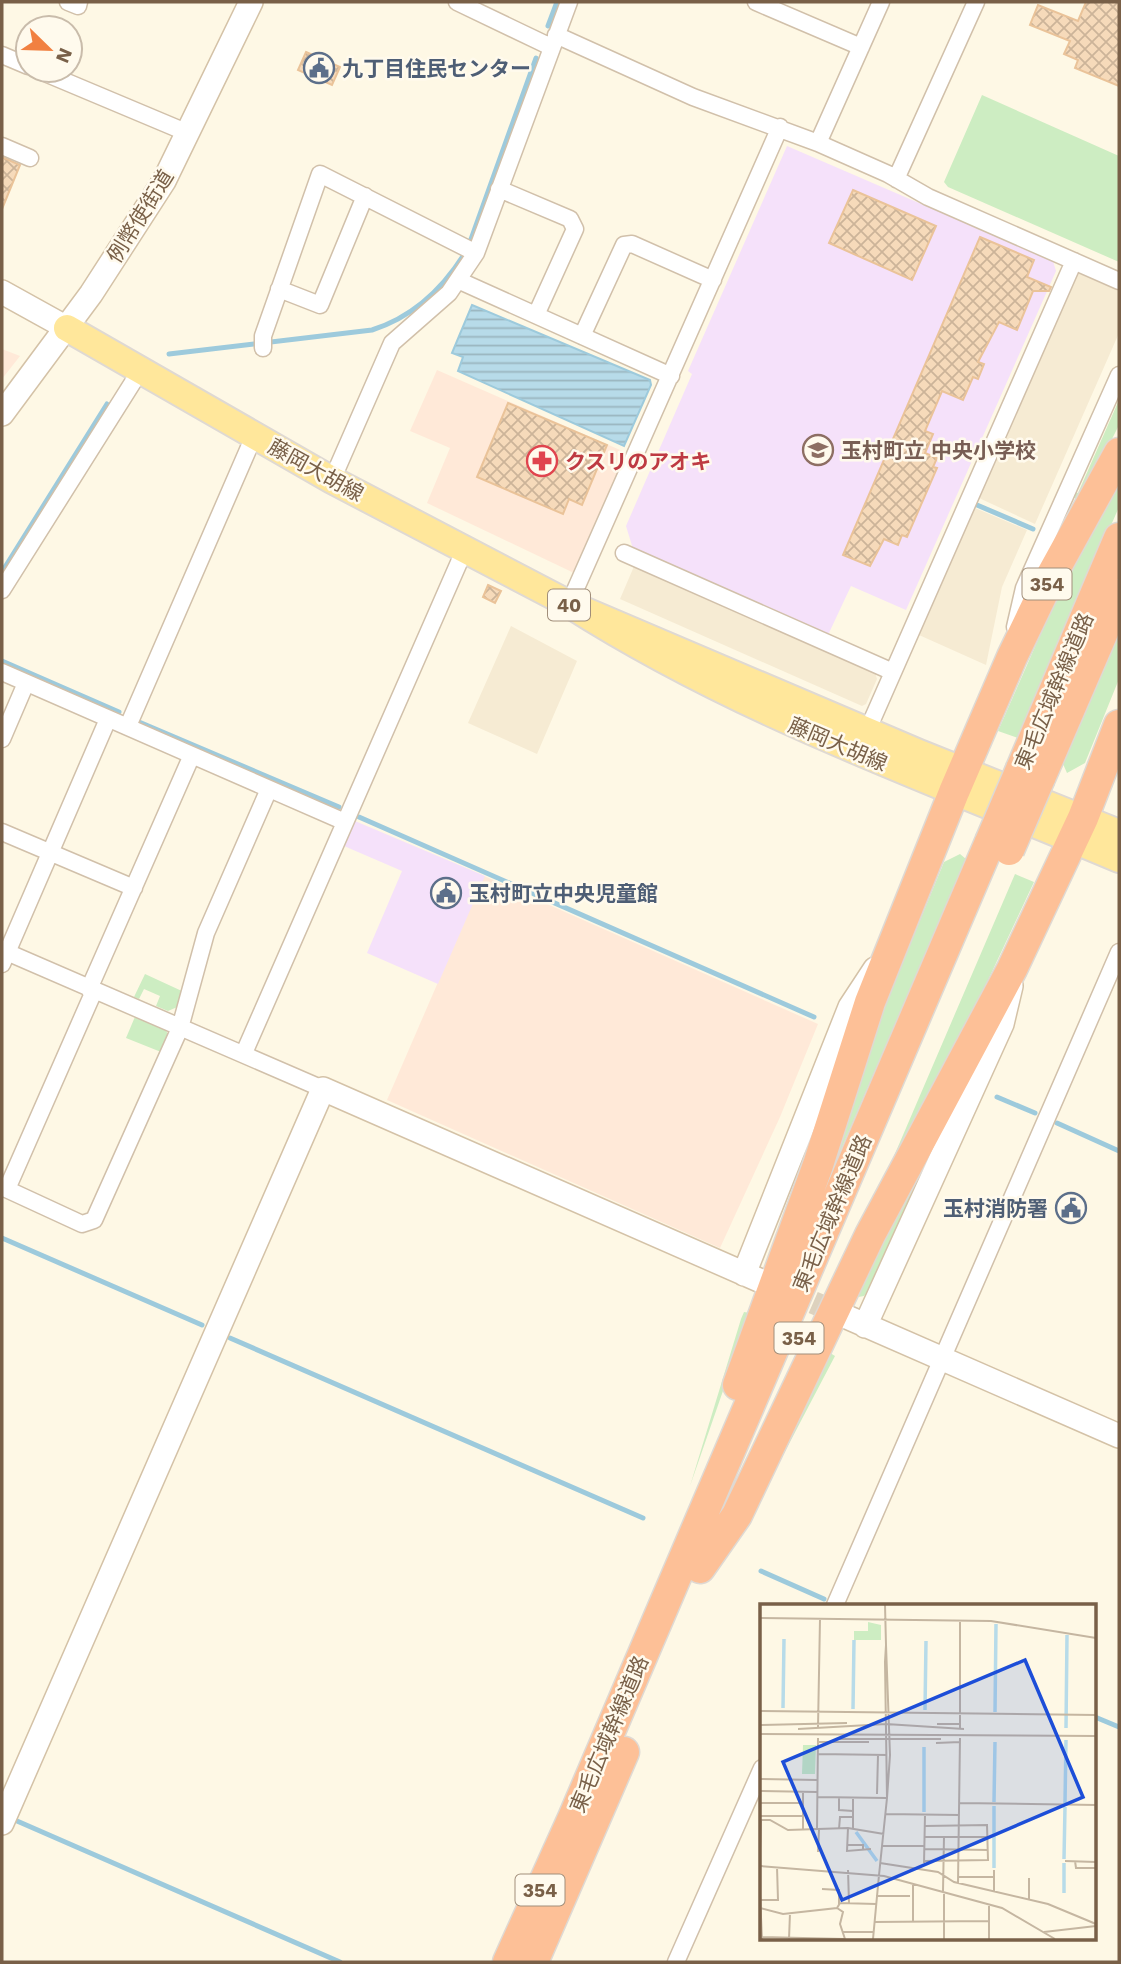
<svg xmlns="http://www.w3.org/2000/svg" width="1121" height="1964" viewBox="0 0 1121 1964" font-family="'Work Sans','Noto Sans JP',sans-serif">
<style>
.residential{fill:#f6ebd3}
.commercial{fill:#ffe9d8}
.education{fill:#f5e1fa}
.green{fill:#cdedc2}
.water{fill:url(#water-rules);stroke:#9dcadc;stroke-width:2}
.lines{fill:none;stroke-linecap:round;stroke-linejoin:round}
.stream{stroke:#9dcadc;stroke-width:5}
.building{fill:url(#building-cross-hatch);stroke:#eac399;stroke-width:2}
.secondary-tunnel{stroke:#ddd2be;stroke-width:23;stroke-dasharray:23 11;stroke-linecap:butt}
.street-casing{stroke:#d1c0aa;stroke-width:19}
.secondary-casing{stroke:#d4c2a7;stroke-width:26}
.primary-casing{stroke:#dfd9d3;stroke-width:30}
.highway-casing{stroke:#dfd9d3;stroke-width:33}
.street{stroke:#fff;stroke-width:16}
.secondary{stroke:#fff;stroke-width:23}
.primary{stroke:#ffe79b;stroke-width:26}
.highway{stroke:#fdc097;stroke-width:30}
.highway-bridge-casing{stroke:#dfd9d3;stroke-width:33;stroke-linecap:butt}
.highway-bridge{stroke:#fdc097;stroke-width:30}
.labels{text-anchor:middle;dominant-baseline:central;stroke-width:5;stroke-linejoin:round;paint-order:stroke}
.shield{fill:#fffaed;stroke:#a18e7a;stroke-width:2}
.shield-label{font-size:19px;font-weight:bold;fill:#796048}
.service-label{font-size:21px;font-weight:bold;fill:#4e5e75;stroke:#fffaed;text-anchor:start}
.street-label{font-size:21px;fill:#796048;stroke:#fffaed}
.education-label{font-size:21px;font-weight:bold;fill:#785e54;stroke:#fffaed;text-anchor:start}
.health-label{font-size:21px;font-weight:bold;fill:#be3a42;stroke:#fffaed;text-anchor:start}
.inset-river{fill:none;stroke:#b7dbe9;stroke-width:3.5}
.inset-road{fill:none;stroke:#c5b6a1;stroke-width:2}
.view{fill:#1d4ed8;fill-opacity:0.15;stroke:#1d4ed8;stroke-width:3.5}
.inset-edge{fill:none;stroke:#796048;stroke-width:3.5}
</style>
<defs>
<pattern id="water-rules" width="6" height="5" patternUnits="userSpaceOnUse" patternTransform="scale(1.75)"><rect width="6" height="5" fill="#b7dbe9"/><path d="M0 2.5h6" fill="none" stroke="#9ab5bf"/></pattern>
<pattern id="building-cross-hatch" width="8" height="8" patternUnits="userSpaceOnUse" patternTransform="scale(1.75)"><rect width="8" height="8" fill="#f6daba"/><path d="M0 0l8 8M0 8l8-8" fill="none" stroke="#ccb499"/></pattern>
</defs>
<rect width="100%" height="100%" fill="#fef8e5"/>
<path class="residential" d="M 1078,273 L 1119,291 L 1119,333 L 1035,524 L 979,498 Z
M 975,508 L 1027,530 L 1002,587 L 986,665 L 919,635 Z
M 635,564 L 874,669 L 877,679 L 866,704 L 862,706 L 620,599 Z
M 511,626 L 577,661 L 537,754 L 468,723 Z"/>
<path class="commercial" d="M 2,349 L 20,356 L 2,379 Z
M 437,370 L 627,453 L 574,573 L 427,503 L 450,448 L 410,431 Z
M 484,876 L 818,1024 L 780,1117 L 720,1248 L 387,1100 Z"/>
<path class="education" d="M 787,146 L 1053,261 L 1056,271 L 906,610 L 851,586 L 828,635 L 633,549 L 626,526 L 692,374 L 688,371 Z
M 355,821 L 485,876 L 438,984 L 367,953 L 402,871 L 344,846 Z"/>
<path class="green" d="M 982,95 L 1119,156 L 1119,262 L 948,187 L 944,182 Z
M 1119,400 L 1119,425 L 1081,501 L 1073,497 L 1075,492 L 1078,493 Z
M 1119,481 L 1119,507 L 1018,738 L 998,731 L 1067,574 L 1069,575 Z
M 1119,631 L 1119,679 L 1085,763 L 1067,773 L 1063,764 L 1067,751 Z
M 960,854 L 966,859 L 825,1187 L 872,1037 L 944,862 Z
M 1015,874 L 1034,882 L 959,1042 L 888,1170 Z
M 145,974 L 184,992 L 182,1005 L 168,1011 L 156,1006 L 160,996 L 144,989 L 139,999 L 134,997 Z
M 137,1012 L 164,1023 L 168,1036 L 161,1052 L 126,1038 Z
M 988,1029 L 869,1289 L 864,1296 L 847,1299 Z
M 744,1312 L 750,1313 L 690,1486 L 741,1319 Z
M 827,1351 L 835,1356 L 760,1499 Z"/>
<path class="water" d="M 472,305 L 650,380 L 651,385 L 624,446 L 458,371 L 463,357 L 452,353 Z"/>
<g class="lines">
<path class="stream" d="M 548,26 L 557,2
M 470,242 L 536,58
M 169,354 L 372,330 C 413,317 442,290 465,253
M 977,505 L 1033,529
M 2,572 L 107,404
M 2,661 L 119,712
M 139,722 L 339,807
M 359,817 L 814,1017
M 997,1097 L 1035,1113
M 1057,1123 L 1119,1151
M 2,1238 L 202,1325
M 230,1338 L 643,1518
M 761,1571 L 824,1599
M 1095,1717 L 1119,1727
M 17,1821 L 340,1962"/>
</g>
<path class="building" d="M 1086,2 L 1119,2 L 1119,86 L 1075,68 L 1078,60 L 1064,54 L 1070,41 L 1030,25 L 1038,5 L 1078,21 Z
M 306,52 L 340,67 L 332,85 L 298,70 Z
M 2,157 L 20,165 L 2,209 Z
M 853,190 L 936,226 L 912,280 L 829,243 Z
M 980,237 L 1034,260 L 1027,277 L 1051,287 L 1049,291 L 1033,291 L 1017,330 L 999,322 L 978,362 L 984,364 L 978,379 L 973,377 L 963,400 L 942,391 L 925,431 L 933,434 L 925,453 L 937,458 L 933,467 L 937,468 L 907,537 L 902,535 L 898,545 L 884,539 L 870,566 L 843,555 Z
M 508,403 L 607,445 L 582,505 L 569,499 L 563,514 L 477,477 Z
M 488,585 L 501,591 L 495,603 L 483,597 Z"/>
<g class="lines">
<path class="secondary-tunnel" d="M 782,1289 L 840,1314"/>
<g class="street-casing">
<path id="street" d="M 68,2 L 78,6 L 79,2
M 457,2 L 551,47
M 756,2 L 861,47
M 556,35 L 693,97 L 818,143 L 888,174 L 928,197 L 1119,281
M 2,55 L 28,66
M 38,70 L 188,133
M 818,143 L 881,2
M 2,146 L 30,158
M 896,179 L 976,2
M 499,189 L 570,219 L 575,229 L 536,315
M 460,281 L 671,376
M 279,289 L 320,305 L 365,196
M 582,336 L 624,245 L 632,244 L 713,280
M 263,348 L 263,336 L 320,174 L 476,253
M 332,480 L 392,343 L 449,293 L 476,253 L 569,2
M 624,553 L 893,672
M 2,590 L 140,371
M 569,604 L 780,127
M 1015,627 L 1024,588 L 1119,375
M 2,672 L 345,822
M 128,726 L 254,436
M 865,736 L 1074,261
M 2,739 L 26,683
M 2,832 L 134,888
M 2,950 L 323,1089
M 2,964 L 108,719
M 89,989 L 192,755
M 244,1053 L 464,551
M 2,1187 L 82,1224 L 94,1220 L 180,1028 L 206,933 L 269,789
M 7,1189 L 94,991
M 835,1605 L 1119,952
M 676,1962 L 762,1768"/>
</g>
<g class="secondary-casing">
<path id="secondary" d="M 2,292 L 67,328
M 2,414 L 91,294 L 164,181 L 251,2
M 744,1274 L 850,1007 L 875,969
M 840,1314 L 1119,1436
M 865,1326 L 1002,1024 L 1011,986
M 2,1823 L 323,1089 L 768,1284"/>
</g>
<g class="primary-casing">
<path id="primary" d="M 67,328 L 332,480 L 569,604
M 1119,833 L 919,753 L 569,604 C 741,714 932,780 1119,859"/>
</g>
<g class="highway-casing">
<path id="highway" d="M 1021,769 L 1119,538
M 1040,778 L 1119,595
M 738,1385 L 818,1165 L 870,1002 L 954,792 L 1012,657 L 1050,578 L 1119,453
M 700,1568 L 737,1515 L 870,1235 L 1012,969 L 1083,818 L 1119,725
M 508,1962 L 573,1818 L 990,842
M 533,1962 L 624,1752"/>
</g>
<use href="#street" class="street"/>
<use href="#secondary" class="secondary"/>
<use href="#primary" class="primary"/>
<use href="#highway" class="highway"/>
<g class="highway-bridge-casing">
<path id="highway-bridge" d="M 990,842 L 1021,769
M 1009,850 L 1040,778"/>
</g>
<use href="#highway-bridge" class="highway-bridge"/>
</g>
<defs>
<g id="civic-ring" transform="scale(1.575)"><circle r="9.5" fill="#fffaed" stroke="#5c6f8a" stroke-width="1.5"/><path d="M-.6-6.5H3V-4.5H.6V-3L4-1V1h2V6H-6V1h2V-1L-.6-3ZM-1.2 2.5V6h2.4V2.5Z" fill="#5c6f8a"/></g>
<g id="school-ring" transform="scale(1.575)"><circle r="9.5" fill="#fffaed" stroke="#8d6e63" stroke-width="1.5"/><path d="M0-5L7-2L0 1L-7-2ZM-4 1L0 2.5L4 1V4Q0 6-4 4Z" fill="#8d6e63"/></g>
<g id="pharmacy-ring" transform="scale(1.575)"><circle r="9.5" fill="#fffaed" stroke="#e0444e" stroke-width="1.5"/><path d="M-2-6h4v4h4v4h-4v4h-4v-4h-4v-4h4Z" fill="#e0444e"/></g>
</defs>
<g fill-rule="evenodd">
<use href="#civic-ring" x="319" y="68"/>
<use href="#school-ring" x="818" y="450"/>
<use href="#pharmacy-ring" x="542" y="461"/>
<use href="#civic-ring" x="446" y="893"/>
<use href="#civic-ring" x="1071" y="1208"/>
</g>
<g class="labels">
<g class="shield">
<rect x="1022.5" y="568.5" width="49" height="31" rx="5"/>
<rect x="548" y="589.5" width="42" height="31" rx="5"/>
<rect x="774.5" y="1322.5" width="49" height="31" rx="5"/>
<rect x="515.5" y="1874.5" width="49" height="31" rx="5"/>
</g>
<g class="shield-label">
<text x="1047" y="584">354</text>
<text x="569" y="605">40</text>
<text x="799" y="1338">354</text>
<text x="540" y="1890">354</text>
</g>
<g class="service-label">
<text x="342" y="68">九丁目住民センター</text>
<text x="469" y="893">玉村町立中央児童館</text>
<text x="1048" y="1208" text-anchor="end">玉村消防署</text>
</g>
<g class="street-label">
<text transform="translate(140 216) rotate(-58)">例幣使街道</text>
<text transform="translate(316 470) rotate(29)">藤岡大胡線</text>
<text transform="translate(1054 691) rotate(-67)">東毛広域幹線道路</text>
<text transform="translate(838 744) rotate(23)">藤岡大胡線</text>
<text transform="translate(832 1213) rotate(-67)">東毛広域幹線道路</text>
<text transform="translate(609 1734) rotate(-67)">東毛広域幹線道路</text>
</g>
<g class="education-label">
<text x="841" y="450">玉村町立 中央小学校</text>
</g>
<g class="health-label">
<text x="565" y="461">クスリのアオキ</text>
</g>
</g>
<g transform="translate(760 1604)">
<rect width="336" height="336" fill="#fef8e5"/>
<path d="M 108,18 L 121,21 L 121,36 L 94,36 L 94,27 L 108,27 ZM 43,141 L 56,141 L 55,170 L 42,170 Z" fill="#cdedc2"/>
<path class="inset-river" d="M 23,104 L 24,35M 93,105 L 94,36M 165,106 L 166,37M 235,108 L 236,20M 306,124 L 307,31M 234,198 L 235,138M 305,199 L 306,136M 164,208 L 164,143M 96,228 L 117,257M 304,255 L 305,203M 234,264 L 234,202M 304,289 L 304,259"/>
<path class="inset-road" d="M 125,1 L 126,41M 0,14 L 231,17 L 336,34M 126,41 L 130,151 L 127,194 L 125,58 ZM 0,107 L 336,111M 177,120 L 200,120M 0,121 L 87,119M 58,123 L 60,15M 200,124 L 200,17M 38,125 L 126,120 L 204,125M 0,130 L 336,132M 79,135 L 181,135M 59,138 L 109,138M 176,139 L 200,138M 58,150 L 127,151M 0,175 L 57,176M 0,187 L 57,188M 117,190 L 118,151M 57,193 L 127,194M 79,194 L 79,206 L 93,207M 0,199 L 43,199M 199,199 L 336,201M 125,210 L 199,211M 0,212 L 43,212M 0,216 L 10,216 L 28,226 L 88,224 L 124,230M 88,224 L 87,247 L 111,245M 93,224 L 93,194M 79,225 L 80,213 L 93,213M 43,226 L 43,188M 57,226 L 58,134M 165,233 L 199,233M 199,233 L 228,233M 87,241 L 103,241 L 103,247M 122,242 L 165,242M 0,245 L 1,216M 165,245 L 228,246M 58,248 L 59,226M 165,257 L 228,256 L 227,221 L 165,222M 305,257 L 336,258M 315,257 L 316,264 L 336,264M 120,259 L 178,268 L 194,278 L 288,300 L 336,320M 164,259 L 165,211M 0,262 L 124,272 L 242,304 L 295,335M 88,266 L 89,299M 119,271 L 127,194M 198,273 L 234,273M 198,279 L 200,134M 153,280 L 153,318M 62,285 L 79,286 L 79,300M 183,287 L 184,233M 234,288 L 234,266M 0,291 L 2,335M 116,292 L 150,292M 0,296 L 18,296 L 17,263M 269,296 L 269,274M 0,304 L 23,310 L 77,304 L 80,299 L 116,300M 77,304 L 83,308 L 80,320 L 85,335M 114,318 L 229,317M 83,328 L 113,328M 284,328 L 336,322M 0,333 L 84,335M 29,335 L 30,309M 113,335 L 119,271M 184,335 L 184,288M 229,335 L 229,300"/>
<path class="view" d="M 265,56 L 323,193 L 82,296 L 23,158 Z"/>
<rect width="336" height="336" class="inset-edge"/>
</g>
<rect width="1121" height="1964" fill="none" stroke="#796048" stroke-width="7"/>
<g transform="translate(49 49) rotate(113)"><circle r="33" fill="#fffaed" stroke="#c9bcab" stroke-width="2"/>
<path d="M0-5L12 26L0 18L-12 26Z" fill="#f18041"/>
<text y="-10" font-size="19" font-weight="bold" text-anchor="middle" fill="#796048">N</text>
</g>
</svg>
